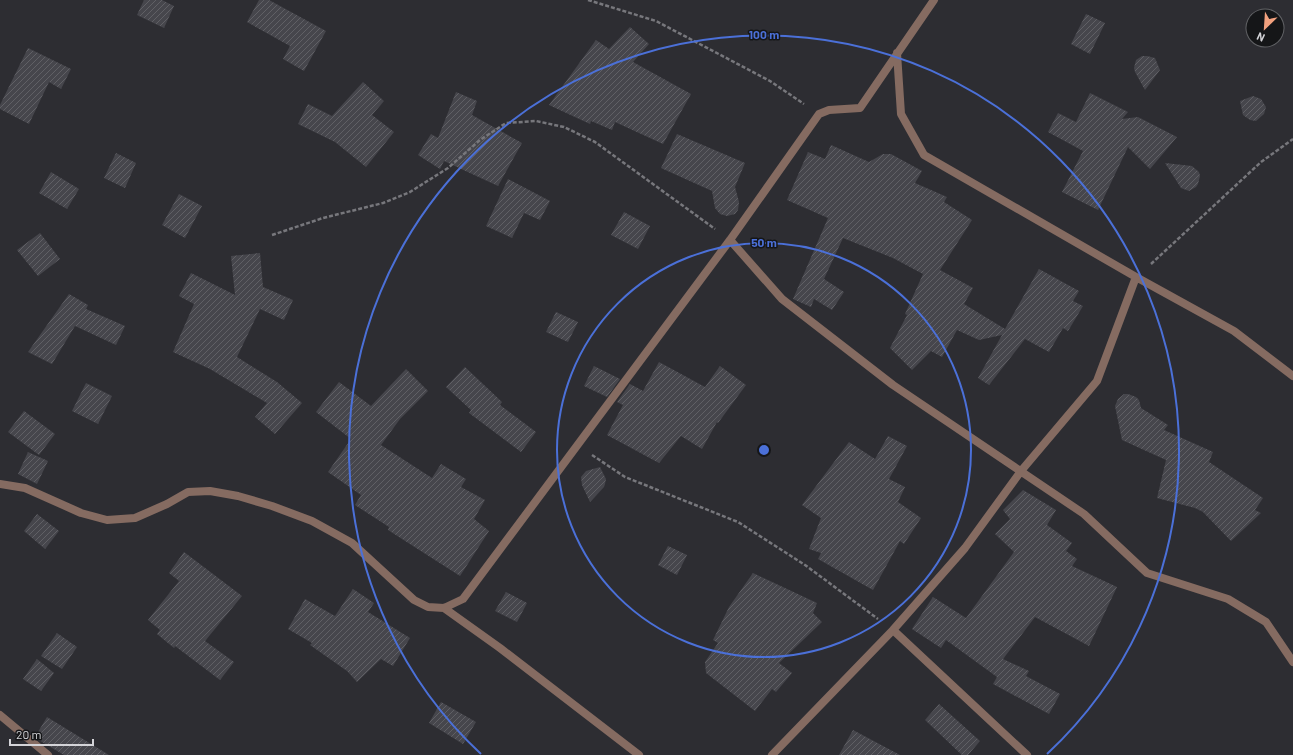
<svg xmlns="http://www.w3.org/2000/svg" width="1293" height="755" viewBox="0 0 1293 755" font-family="Barlow,sans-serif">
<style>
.building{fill:url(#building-hatch)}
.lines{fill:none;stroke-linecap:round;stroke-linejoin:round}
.path{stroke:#77777c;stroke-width:2.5;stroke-dasharray:4 2;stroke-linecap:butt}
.minor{stroke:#856b61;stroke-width:8}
.ring{fill:none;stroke:#4b70d8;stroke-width:2}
.centre{fill:#4b70d8;stroke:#151618;stroke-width:2}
.ring-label{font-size:12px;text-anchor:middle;font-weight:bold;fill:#4b70d8;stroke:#151618;stroke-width:3;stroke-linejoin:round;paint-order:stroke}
</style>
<defs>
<pattern id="building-hatch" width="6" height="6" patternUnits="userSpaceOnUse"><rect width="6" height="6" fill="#46464c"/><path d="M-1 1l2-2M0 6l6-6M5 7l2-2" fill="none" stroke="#606065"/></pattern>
</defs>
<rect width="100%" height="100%" fill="#2d2d32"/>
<path class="building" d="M 144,0 L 162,0 L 174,6 L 164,28 L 137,15 Z
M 259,0 L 269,0 L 326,31 L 304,71 L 283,59 L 290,46 L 247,22 Z
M 1086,14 L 1105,23 L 1090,54 L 1071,44 Z
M 630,27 L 649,44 L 633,62 L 691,94 L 663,144 L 615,122 L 612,130 L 591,121 L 590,124 L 549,105 L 596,40 L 609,49 Z
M 28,48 L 71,69 L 61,89 L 49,82 L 29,124 L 0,109 L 0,105 Z
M 1142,56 L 1147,56 L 1155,58 L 1160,70 L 1145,90 L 1135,72 L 1134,68 L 1136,60 Z
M 363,82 L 384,101 L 372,115 L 394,132 L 366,167 L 335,142 L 298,124 L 308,104 L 332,116 Z
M 456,92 L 477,101 L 472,115 L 522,143 L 498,186 L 444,161 L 440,169 L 418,155 L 431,134 L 438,138 Z
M 1090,93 L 1128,112 L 1122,119 L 1138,117 L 1177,137 L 1150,169 L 1128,147 L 1098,210 L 1062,192 L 1083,151 L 1048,132 L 1058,113 L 1076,122 Z
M 1253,96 L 1261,99 L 1266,107 L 1264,114 L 1256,121 L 1250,120 L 1243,115 L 1240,101 Z
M 677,134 L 745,163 L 735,187 L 739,202 L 738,210 L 735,214 L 727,216 L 720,214 L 715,208 L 712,191 L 661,168 Z
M 831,145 L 869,162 L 883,154 L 891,154 L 922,171 L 915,183 L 947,197 L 944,202 L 972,220 L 940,270 L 973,288 L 964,304 L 1005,329 L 1039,269 L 1079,291 L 1073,301 L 1083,306 L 1068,331 L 1063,328 L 1049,352 L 1025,339 L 989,385 L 978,378 L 1002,335 L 979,340 L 957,330 L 942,357 L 931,351 L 912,370 L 890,348 L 907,315 L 905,314 L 923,274 L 893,258 L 843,238 L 824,279 L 844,292 L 832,310 L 814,299 L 811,307 L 793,299 L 828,218 L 787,200 L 808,152 L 825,159 Z
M 116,153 L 136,163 L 125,188 L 104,178 Z
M 1165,163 L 1192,166 L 1199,172 L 1200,176 L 1198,184 L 1196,187 L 1189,191 L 1181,188 Z
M 51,172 L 79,189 L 67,209 L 39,193 Z
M 508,179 L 550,201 L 540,220 L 524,213 L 512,238 L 486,226 Z
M 179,194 L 202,206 L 185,238 L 162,225 Z
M 624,212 L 650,226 L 638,249 L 611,235 Z
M 40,233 L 60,259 L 38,276 L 17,250 Z
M 260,253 L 263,287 L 293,300 L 284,320 L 260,309 L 237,357 L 277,382 L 302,403 L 275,434 L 255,417 L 267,403 L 210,369 L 173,352 L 194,304 L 179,296 L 191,273 L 235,295 L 231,256 Z
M 69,294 L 88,305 L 86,309 L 125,326 L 116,345 L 75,326 L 52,364 L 28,352 Z
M 556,312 L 578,322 L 568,342 L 546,332 Z
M 659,362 L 705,387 L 720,366 L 746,385 L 718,423 L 717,422 L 702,449 L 681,436 L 659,463 L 607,435 L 623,405 L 617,402 L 630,384 L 643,391 Z
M 594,366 L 620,379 L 607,397 L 584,386 Z
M 465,367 L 502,402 L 500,405 L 536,432 L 521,452 L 469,413 L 471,410 L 446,387 Z
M 406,369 L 428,391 L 400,419 L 381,445 L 432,478 L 441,464 L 466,479 L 461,487 L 485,500 L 474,519 L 489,531 L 460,576 L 388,530 L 389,527 L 355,505 L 361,495 L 328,472 L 351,439 L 316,412 L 339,382 L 371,406 Z
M 86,383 L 112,396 L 98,424 L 72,411 Z
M 1124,394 L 1128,394 L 1136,397 L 1139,400 L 1141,408 L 1168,425 L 1164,430 L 1213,452 L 1209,462 L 1263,498 L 1255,510 L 1261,513 L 1231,541 L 1203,512 L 1195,508 L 1157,498 L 1166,460 L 1122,440 L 1115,406 L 1118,399 Z
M 24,411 L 55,434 L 39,455 L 8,432 Z
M 888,436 L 907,446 L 889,479 L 905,487 L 898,502 L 921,518 L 904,544 L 900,541 L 873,590 L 818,559 L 821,553 L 809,549 L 821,518 L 802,505 L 849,442 L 875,459 Z
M 28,452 L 48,461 L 37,484 L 18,474 Z
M 600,467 L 606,479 L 605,484 L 604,487 L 590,502 L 582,485 L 581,477 L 586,471 Z
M 1023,490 L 1056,510 L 1047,525 L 1072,543 L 1066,551 L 1077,559 L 1072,566 L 1117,587 L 1089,646 L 1035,617 L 1003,659 L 1029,671 L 1026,676 L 1060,694 L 1049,714 L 993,684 L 997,677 L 946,640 L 941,648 L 912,629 L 933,597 L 966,618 L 1014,552 L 995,534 L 1010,519 L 1003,510 Z
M 37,514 L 59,531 L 45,549 L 24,531 Z
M 668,546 L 687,555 L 677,575 L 658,565 Z
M 184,552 L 242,596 L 205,641 L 234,662 L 220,680 L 175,646 L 174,648 L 157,634 L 160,630 L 148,620 L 179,581 L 169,573 Z
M 753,573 L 817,603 L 813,613 L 822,622 L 779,663 L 792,673 L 776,692 L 772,689 L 755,711 L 706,673 L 705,662 L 718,643 L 713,640 L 729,607 Z
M 353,589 L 374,603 L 368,612 L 410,638 L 393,666 L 381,659 L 357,682 L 347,671 L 310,645 L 312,643 L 288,629 L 305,599 L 335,616 Z
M 506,592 L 527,603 L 517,622 L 495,611 Z
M 57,633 L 77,647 L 62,669 L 41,656 Z
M 37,659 L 54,673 L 41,691 L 23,679 Z
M 441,702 L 476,722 L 463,744 L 429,723 Z
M 939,704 L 980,741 L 968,755 L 962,755 L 925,720 Z
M 47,717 L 109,755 L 64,755 L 37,739 L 35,737 Z
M 853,730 L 900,755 L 839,755 Z"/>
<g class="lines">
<path class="path" d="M 588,0 L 656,21 L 770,81 L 804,104
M 272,235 L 323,218 L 383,203 L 410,192 L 448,168 L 480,140 L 506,123 L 536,121 L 564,127 L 595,142 L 715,229
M 1151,264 L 1261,162 L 1293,139
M 592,455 L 625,477 L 738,522 L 805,565 L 878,619"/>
<path class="minor" d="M 897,53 L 901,114 L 924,155 L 1136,277 L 1234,331 L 1293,376
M 730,240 L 782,299 L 893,385 L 1084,514 L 1147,573 L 1228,599 L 1266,622 L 1293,662
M 0,484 L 25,488 L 81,513 L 107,520 L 135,518 L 167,504 L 188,492 L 210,491 L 238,496 L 272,506 L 312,521 L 352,543 L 414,600 L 428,607 L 444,608 L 463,599 L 730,240 L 819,114 L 829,110 L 860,108 L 934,0
M 444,608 L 500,648 L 639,755
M 893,630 L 1027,755
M 0,715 L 48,755
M 772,755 L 893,630 L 965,548 L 1021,471 L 1097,381 L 1136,277"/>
</g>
<g class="ring">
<circle cx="764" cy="450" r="207"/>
<path d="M481 754A415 415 0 1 1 1047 754"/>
</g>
<circle cx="764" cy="450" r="6" class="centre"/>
<g class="ring-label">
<text x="764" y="39">100 m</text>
<text x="764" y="247">50 m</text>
</g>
<g transform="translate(1265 28) rotate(205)"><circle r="19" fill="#151618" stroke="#616265"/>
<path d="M0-3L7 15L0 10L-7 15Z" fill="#f2a17e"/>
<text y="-6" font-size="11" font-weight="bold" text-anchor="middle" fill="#d4d4d8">N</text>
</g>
<path d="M10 739v6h83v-6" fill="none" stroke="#d4d4d8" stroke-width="2"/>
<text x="16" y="739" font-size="12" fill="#d4d4d8" stroke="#151618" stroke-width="3" paint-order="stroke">20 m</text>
</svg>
